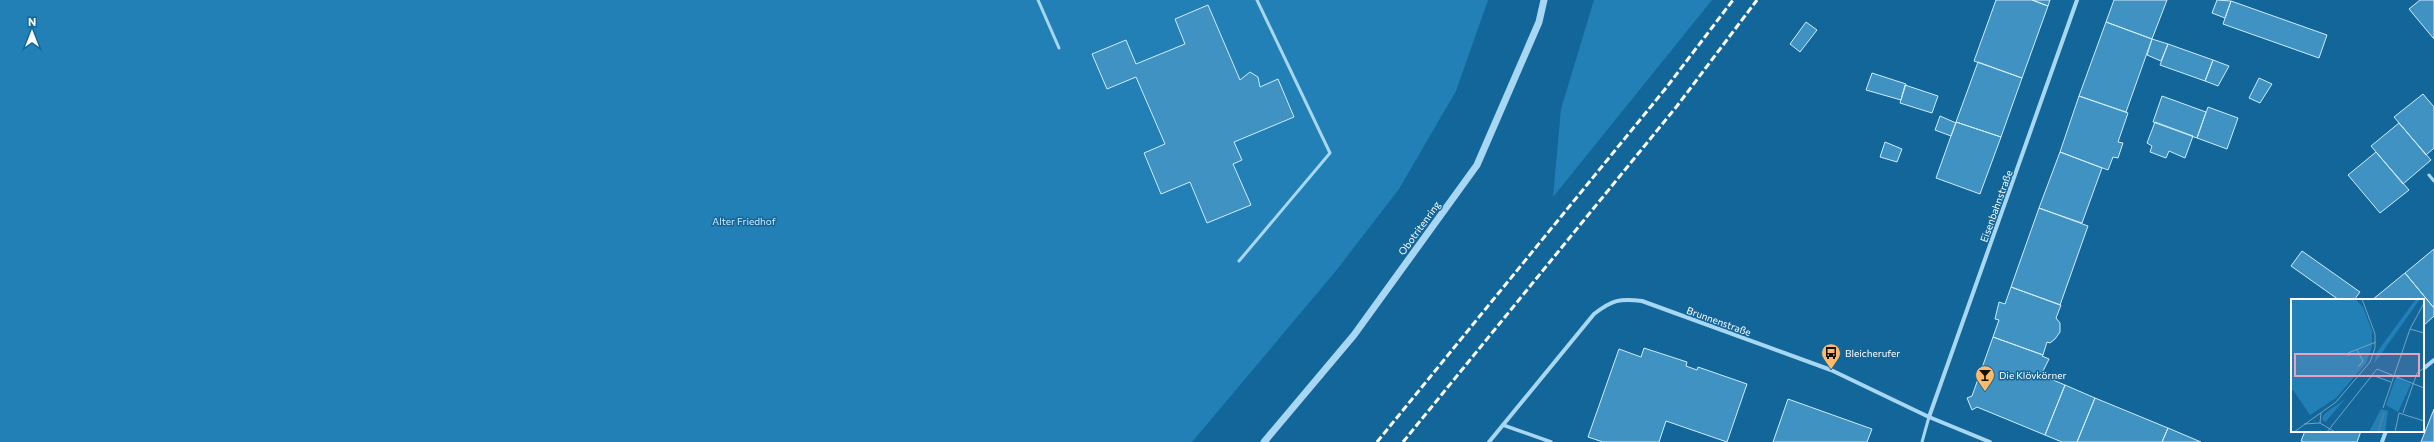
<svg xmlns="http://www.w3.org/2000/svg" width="2434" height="442" viewBox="0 0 2434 442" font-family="Commissioner,sans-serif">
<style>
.green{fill:#2280b7}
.building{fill:#4092c3;stroke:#cfecfd}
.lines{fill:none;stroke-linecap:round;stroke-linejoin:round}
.service{stroke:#a7d7f3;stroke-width:3}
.pedestrian{stroke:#a7d7f3;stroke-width:3.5}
.minor{stroke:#a7d7f3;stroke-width:4}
.tertiary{stroke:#a7d7f3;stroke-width:7}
.rail{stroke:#fff;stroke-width:3;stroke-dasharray:7 3;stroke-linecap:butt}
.labels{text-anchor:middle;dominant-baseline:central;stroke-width:3;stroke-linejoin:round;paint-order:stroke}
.street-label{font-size:10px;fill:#fff;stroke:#13669a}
.park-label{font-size:10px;fill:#cfecfd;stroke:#13669a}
.poi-label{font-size:10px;fill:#fff;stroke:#13669a;text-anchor:start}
.inset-river{fill:none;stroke:#4881a6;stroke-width:2}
.inset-road{fill:none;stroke:#71a3c2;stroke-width:1}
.view{fill:#e7a3bd;fill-opacity:0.15;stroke:#e7a3bd;stroke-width:2}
.inset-edge{fill:none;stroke:#fff;stroke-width:2}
</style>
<rect width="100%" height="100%" fill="#13669a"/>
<path class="green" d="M 0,0 L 1488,0 L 1456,91 L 1399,189 L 1335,272 L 1192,442 L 0,442 Z
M 1594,0 L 1712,0 L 1553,197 L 1561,109 Z"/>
<path class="building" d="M 1996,0 L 2032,0 L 2048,6 L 2022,78 L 1974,61 Z
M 2032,0 L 2050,0 L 2048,6 Z
M 2114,0 L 2167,0 L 2152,39 L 2106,22 Z
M 2217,0 L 2231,1 L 2225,18 L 2212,13 Z
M 2420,0 L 2434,0 L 2434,39 L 2409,9 Z
M 2231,1 L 2327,35 L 2319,58 L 2223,24 Z
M 1208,5 L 1240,80 L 1250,72 L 1258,77 L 1260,87 L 1278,79 L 1294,117 L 1234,142 L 1242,160 L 1233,164 L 1251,205 L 1207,223 L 1190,182 L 1161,194 L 1144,153 L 1165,144 L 1136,77 L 1107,89 L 1092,54 L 1126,40 L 1136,64 L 1185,44 L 1175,19 Z
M 1806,22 L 1817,30 L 1800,52 L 1790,44 Z
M 2106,22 L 2152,39 L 2126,112 L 2079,96 Z
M 2152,39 L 2168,44 L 2161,61 L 2147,55 Z
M 2168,44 L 2213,60 L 2205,81 L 2160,65 Z
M 2213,60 L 2229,66 L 2218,86 L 2205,81 Z
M 1978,62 L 2022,78 L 2001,137 L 1956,122 Z
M 1872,73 L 1906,84 L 1901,100 L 1866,90 Z
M 2259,78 L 2272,84 L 2260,103 L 2249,98 Z
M 1905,85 L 1938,96 L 1932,113 L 1900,103 Z
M 2423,94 L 2434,107 L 2434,148 L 2426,155 L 2394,117 Z
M 2079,96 L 2128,113 L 2118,142 L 2123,143 L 2118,158 L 2113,157 L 2108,170 L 2060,152 Z
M 2162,96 L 2206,112 L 2197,138 L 2153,122 Z
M 2208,107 L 2238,118 L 2227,149 L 2197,138 Z
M 1940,116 L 1956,123 L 1951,136 L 1935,130 Z
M 1956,122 L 2001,137 L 1980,194 L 1936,178 Z
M 2155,122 L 2193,136 L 2185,158 L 2169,151 L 2166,158 L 2150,152 L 2152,146 L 2147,143 Z
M 2399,123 L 2431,160 L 2403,184 L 2371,146 Z
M 1885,142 L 1902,149 L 1897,162 L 1880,157 Z
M 2060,152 L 2102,168 L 2082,223 L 2039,208 Z
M 2376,152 L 2409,190 L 2380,213 L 2348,175 Z
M 2039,208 L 2088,226 L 2060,305 L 2011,287 Z
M 2434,249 L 2434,308 L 2405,273 Z
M 2302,251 L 2360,292 L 2354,300 L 2339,300 L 2291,266 Z
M 2405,273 L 2434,308 L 2434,316 L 2423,326 L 2423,300 L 2372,300 Z
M 2011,287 L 2061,305 L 2056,318 L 2060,323 L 2060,332 L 2055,339 L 2050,343 L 2047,342 L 2043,355 L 1993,337 L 1999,320 L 1995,319 L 1999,302 L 2005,304 Z
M 1993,337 L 2043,355 L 2042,356 L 2049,359 L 2041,375 L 2065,385 L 2045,435 L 1977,407 L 1972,410 L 1967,398 L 1972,396 Z
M 1644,348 L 1687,362 L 1686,366 L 1697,370 L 1698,367 L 1747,384 L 1727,442 L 1666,421 L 1659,442 L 1603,442 L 1588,437 L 1619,349 L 1641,357 Z
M 2065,385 L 2095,398 L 2077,442 L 2062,442 L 2045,435 Z
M 2095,398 L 2168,428 L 2162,442 L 2077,442 Z
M 1788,399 L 1872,429 L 1867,442 L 1773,442 Z
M 2434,409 L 2434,442 L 2421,442 Z
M 2168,428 L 2201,442 L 2162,442 Z
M 2305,431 L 2361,431 L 2357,442 L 2304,442 L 2301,441 Z"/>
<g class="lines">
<path class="service" d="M 1038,0 L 1059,48
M 2429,175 L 2434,181
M 1239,261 L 1330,153 L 1257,0
M 1922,442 L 1929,417"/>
<path class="pedestrian" d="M 1503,425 L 1551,442"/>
<path class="minor" d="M 2423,369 L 2434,360
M 1929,417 L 2077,0
M 1489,442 L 1594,314 C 1612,300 1620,298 1642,301 L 1831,370 L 1929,417 L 1990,442
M 2382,442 L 2386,431"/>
<path class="tertiary" d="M 1264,442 L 1354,335 L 1477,165 L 1539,22 L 1544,0"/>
<path class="rail" d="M 1377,442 L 1666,88 L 1733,0
M 1403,442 L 1677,106 L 1757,0"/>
</g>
<defs>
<g id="bus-pin" transform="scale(1)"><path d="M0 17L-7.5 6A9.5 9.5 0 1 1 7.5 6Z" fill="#ffb969" stroke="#13669a"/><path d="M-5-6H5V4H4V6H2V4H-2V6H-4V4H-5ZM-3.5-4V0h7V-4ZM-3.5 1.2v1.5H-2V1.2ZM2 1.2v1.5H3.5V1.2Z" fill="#111"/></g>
<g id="bar-pin" transform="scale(1)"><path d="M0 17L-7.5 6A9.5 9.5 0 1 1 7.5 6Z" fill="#ffb969" stroke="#13669a"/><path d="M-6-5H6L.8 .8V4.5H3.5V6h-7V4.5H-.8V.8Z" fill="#111"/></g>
</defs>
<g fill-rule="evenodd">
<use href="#bus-pin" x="1831" y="353"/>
<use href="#bar-pin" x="1985" y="375"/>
</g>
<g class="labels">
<g class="street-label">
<text transform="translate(1996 206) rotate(-70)">Eisenbahnstraße</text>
<text transform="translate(1419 228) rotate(-54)">Obotritenring</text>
<text transform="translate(1719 321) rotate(20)">Brunnenstraße</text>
</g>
<g class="park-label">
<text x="744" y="221">Alter Friedhof</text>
</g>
<g class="poi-label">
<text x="1845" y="353">Bleicherufer</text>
<text x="1999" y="375">Die Klövkörner</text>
</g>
</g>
<g transform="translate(2291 299)">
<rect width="133" height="133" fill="#13669a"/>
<path d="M 0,0 L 64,0 L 72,8 L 81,32 L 81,48 L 75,64 L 45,99 L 19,116 L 2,91 L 0,92 ZM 125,0 L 129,0 L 83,65 L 86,53 ZM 105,78 L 120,85 L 107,113 L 95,106 ZM 54,100 L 37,120 L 34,123 L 31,120 L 33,115 ZM 90,110 L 97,112 L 94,133 L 78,133 Z" fill="#2280b7"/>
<path class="inset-river" d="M 87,133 L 93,114"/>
<path class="inset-road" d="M 119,30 L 133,34M 66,51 L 72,62 L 67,68M 58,57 L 57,54 L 85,43M 81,76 L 100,83M 92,109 L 119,30 L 133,4M 30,114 L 29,124 L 44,133M 112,114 L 126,74 L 133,69M 13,125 L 29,124M 3,133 L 45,103 L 79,63 L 84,49 L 84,35 L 71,0M 36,133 L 86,70 L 133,89M 104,133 L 108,114 L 133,122"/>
<path class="view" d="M 4,55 L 128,55 L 128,77 L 4,77 Z"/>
<rect width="133" height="133" class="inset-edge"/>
</g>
<g transform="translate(32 32)" stroke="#13669a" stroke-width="3" paint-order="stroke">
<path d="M0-3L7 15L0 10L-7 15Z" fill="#ffffff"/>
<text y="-6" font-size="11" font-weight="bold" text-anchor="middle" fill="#ffffff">N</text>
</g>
</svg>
